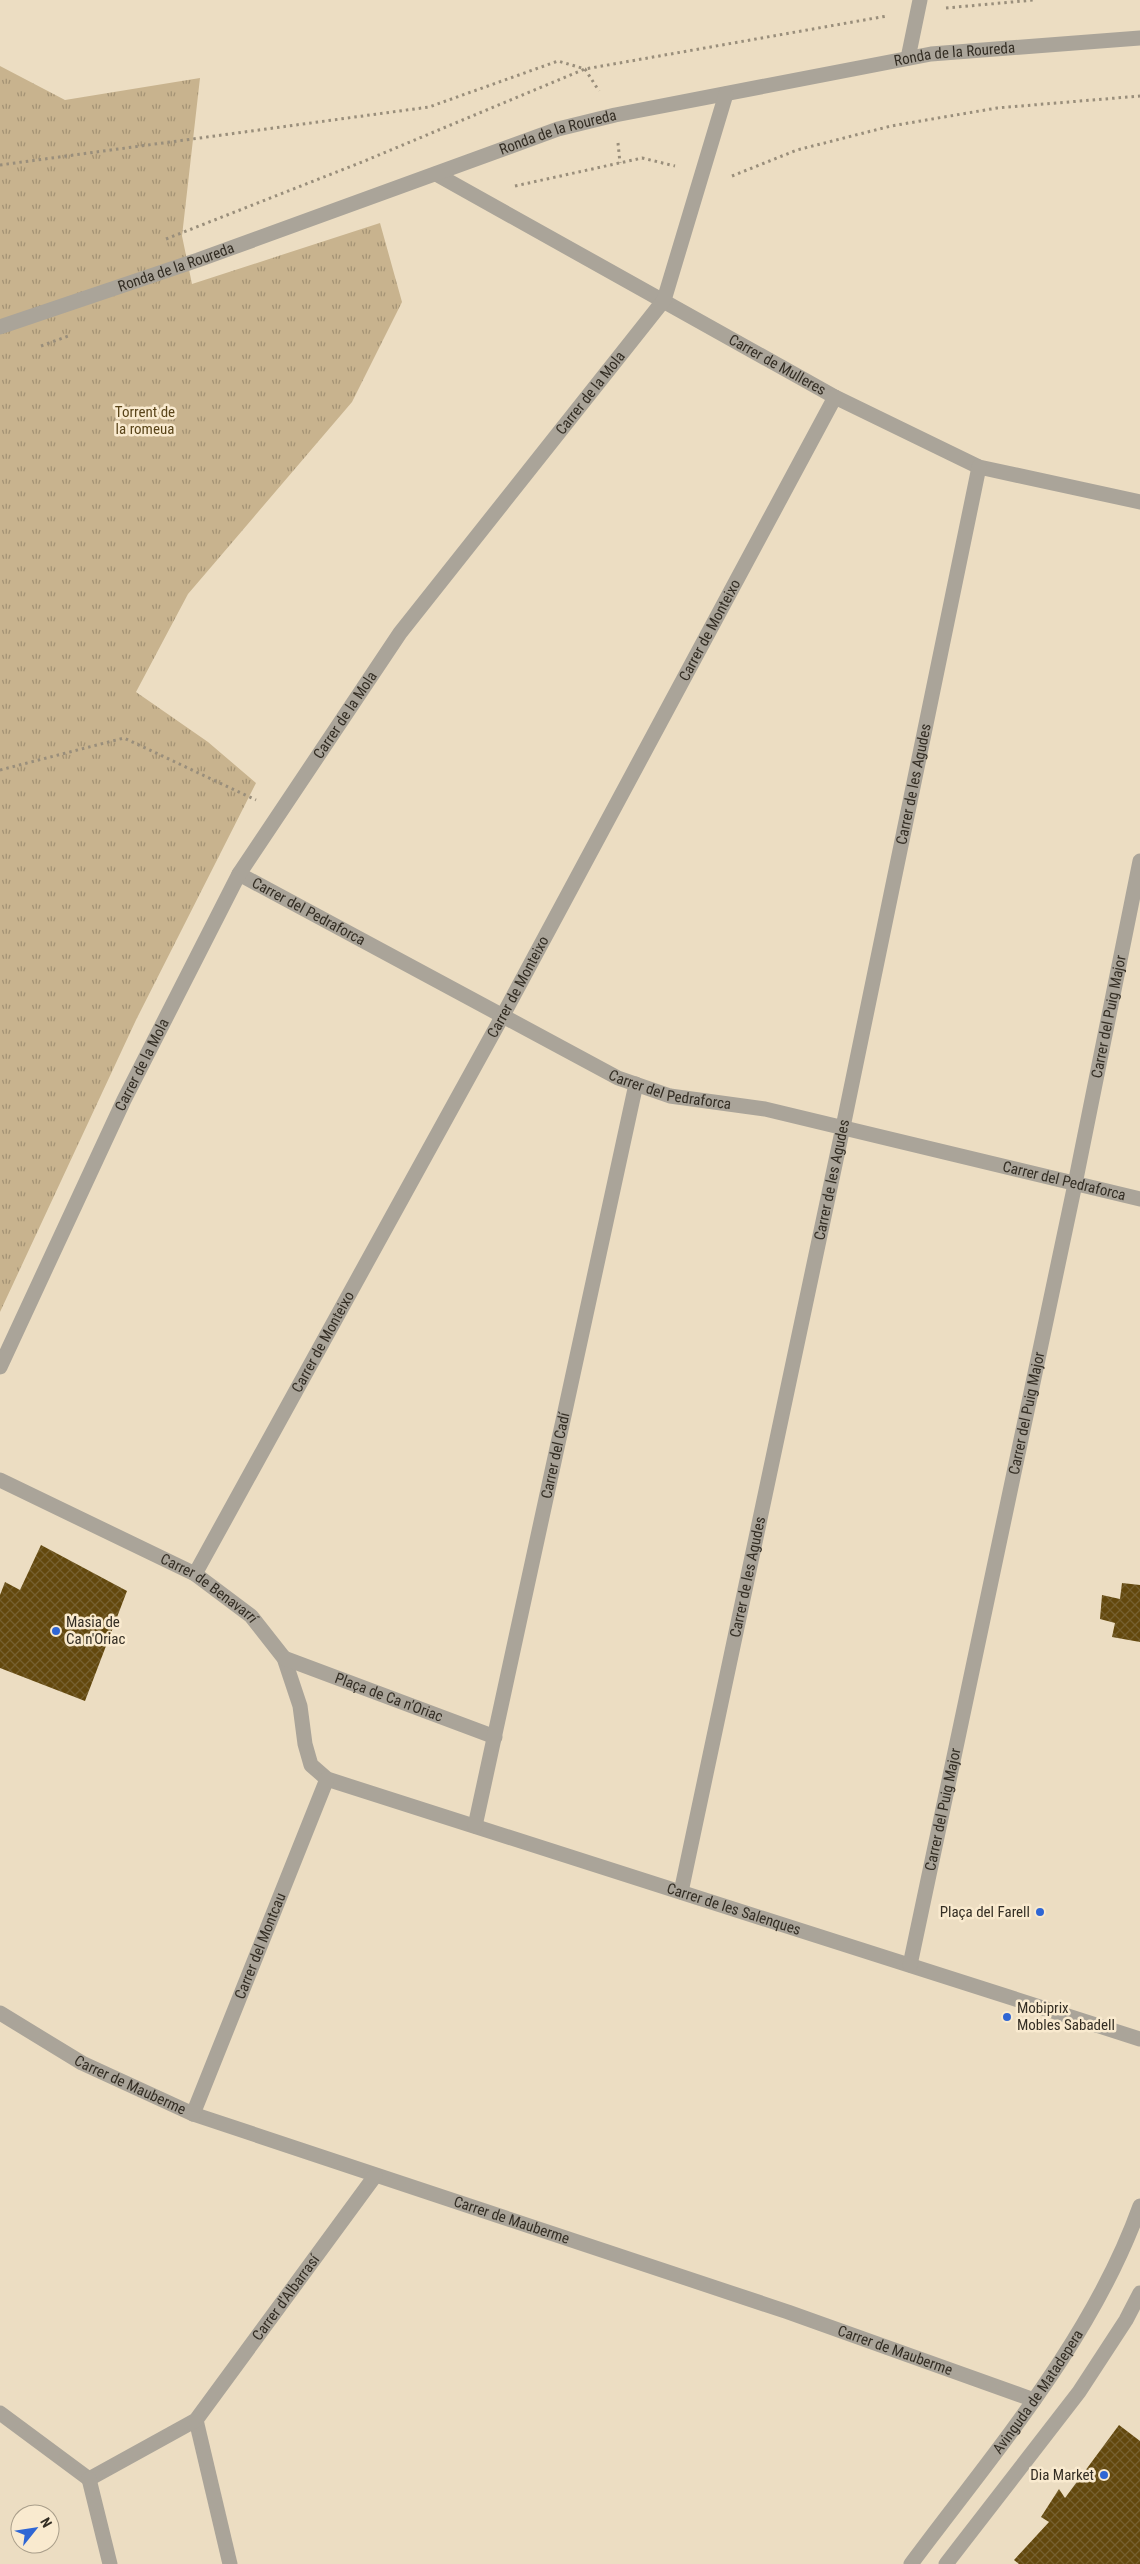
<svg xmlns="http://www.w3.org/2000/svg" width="1140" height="2564" viewBox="0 0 1140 2564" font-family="'Roboto Condensed',sans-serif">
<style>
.grass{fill:url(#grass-tufts)}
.building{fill:url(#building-cross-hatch)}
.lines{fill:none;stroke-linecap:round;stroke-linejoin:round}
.path{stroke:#998e7b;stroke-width:3;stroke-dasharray:2.5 4;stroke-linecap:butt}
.minor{stroke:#aaa499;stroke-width:15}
.poi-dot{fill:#2f66d4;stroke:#f9eacf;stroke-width:2}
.labels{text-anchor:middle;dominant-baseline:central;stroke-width:5;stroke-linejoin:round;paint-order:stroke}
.street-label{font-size:15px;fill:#342e24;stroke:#f9eacf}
.park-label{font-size:15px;fill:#5a451a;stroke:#f9eacf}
.poi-label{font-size:15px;fill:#342e24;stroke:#f9eacf;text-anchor:start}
</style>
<defs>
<pattern id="grass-tufts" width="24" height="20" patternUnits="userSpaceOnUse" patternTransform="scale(1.25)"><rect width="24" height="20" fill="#c8b38e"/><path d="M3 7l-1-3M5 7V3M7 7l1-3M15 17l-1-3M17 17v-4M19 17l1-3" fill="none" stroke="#a39274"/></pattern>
<pattern id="building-cross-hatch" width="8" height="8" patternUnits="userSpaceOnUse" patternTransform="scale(1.25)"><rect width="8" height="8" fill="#63480d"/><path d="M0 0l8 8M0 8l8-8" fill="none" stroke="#766030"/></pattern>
</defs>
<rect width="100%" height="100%" fill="#ecddc2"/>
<path class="grass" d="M 0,66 L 65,100 L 200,78 L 182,236 L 192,284 L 380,223 L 402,302 L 352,402 L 188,594 L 136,692 L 208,742 L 256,783 L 136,1020 L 0,1312 Z"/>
<path class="building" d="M 41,1545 L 127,1591 L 85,1701 L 0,1668 L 0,1595 L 5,1582 L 20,1590 Z
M 1122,1583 L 1140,1585 L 1140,1642 L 1112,1637 L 1115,1623 L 1100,1619 L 1102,1595 L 1120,1599 Z
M 1119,2425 L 1140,2441 L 1140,2564 L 1019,2564 L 1014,2560 L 1049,2522 L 1041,2517 L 1059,2489 L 1065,2498 Z"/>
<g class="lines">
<path class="path" d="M 946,8 L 1034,0
M 618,143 L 620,163
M 0,165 L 429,107 L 558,61 L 585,69 L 599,91
M 732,176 L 797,150 L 891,126 L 997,108 L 1140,96
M 515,186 L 642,158 L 675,166
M 166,239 L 362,162 L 585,69 L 887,16
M 41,346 L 71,335
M 0,770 L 124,738 L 256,800"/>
<g class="minor">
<path d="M 908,58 L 920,0"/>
<path id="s1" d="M 436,174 L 835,397 L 979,467 L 1140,502"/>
<path id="s2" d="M 0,327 L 198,260 L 558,129 L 615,115 L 931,54 L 1140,38"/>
<path id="s3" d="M 239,874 L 618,1078 L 670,1096 L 765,1109 L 1140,1199"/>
<path id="s4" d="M 0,1367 L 124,1100 L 239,874 L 400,633 L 664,300 L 726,94"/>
<path id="s5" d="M 0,1480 L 195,1574 L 251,1616 L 284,1658 L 300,1706 L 305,1744 L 311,1765 L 327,1779 L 1140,2039"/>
<path id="s6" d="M 195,1574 L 502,1017 L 835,397"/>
<path id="s7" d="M 284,1658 L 495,1737"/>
<path id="s8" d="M 475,1826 L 636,1084"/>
<path id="s9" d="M 681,1892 L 843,1127 L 979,467"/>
<path id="s10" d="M 910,1965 L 1075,1184 L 1140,861"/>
<path id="s11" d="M 0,2013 L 82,2063 L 193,2114 L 788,2312 L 1034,2400"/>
<path id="s12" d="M 193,2114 L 327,1779"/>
<path d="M 0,2413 L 89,2479"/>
<path d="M 196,2420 L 230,2564"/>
<path id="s13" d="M 89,2479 L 196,2420 L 375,2176"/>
<path d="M 89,2479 L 110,2564"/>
<path id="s14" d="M 911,2564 C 995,2451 1092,2340 1140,2206"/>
<path d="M 946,2564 L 1079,2392 L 1126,2320 L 1140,2293"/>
</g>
</g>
<g class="poi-dot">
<circle cx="56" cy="1631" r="5"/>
<circle cx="1040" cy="1912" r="5"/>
<circle cx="1007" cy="2017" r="5"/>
<circle cx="1104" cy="2475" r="5"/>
</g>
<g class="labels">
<g class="street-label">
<text stroke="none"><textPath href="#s2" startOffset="996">Ronda de la Roureda</textPath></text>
<text stroke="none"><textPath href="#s2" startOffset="591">Ronda de la Roureda</textPath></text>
<text stroke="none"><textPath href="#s2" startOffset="186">Ronda de la Roureda</textPath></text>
<text stroke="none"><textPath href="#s1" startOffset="391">Carrer de Mulleres</textPath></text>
<text stroke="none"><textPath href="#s4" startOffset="1144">Carrer de la Mola</textPath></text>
<text stroke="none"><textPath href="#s6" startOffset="1075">Carrer de Monteixo</textPath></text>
<text stroke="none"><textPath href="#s4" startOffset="739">Carrer de la Mola</textPath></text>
<text stroke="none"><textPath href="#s9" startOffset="1132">Carrer de les Agudes</textPath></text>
<text stroke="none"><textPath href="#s3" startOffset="79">Carrer del Pedraforca</textPath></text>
<text stroke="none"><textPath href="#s6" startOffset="670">Carrer de Monteixo</textPath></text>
<text stroke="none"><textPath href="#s10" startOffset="969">Carrer del Puig Major</textPath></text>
<text stroke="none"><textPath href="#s4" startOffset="334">Carrer de la Mola</textPath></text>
<text stroke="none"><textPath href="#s3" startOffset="484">Carrer del Pedraforca</textPath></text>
<text stroke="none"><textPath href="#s9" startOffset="728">Carrer de les Agudes</textPath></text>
<text stroke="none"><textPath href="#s3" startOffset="889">Carrer del Pedraforca</textPath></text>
<text stroke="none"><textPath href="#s6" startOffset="265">Carrer de Monteixo</textPath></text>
<text stroke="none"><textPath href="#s10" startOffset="564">Carrer del Puig Major</textPath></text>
<text stroke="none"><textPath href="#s8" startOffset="379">Carrer del Cadí</textPath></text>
<text stroke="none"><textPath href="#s9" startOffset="322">Carrer de les Agudes</textPath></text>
<text stroke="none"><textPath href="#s5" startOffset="236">Carrer de Benavarrí</textPath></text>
<text stroke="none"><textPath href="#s7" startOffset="112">Plaça de Ca n'Oriac</textPath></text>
<text stroke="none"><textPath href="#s10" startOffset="159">Carrer del Puig Major</textPath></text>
<text stroke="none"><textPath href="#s5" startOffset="899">Carrer de les Salenques</textPath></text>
<text stroke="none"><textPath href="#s12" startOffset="181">Carrer del Montcau</textPath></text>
<text stroke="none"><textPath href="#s11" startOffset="149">Carrer de Mauberme</textPath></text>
<text stroke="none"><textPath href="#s11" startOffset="554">Carrer de Mauberme</textPath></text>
<text stroke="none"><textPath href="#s13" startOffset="274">Carrer d'Albarrasí</textPath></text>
<text stroke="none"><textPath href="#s11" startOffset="959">Carrer de Mauberme</textPath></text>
<text stroke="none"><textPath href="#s14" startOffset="214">Avinguda de Matadepera</textPath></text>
</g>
<g class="park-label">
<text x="145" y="412">Torrent de<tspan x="145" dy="17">la romeua</tspan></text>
</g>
<g class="poi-label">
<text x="66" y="1622">Masia de<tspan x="66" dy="17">Ca n'Oriac</tspan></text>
<text x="1030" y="1912" text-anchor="end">Plaça del Farell</text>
<text x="1017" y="2008">Mobiprix<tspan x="1017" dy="17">Mobles Sabadell</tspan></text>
<text x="1094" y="2475" text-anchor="end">Dia Market</text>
</g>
</g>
<g transform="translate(35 2529) rotate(60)"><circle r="24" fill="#f9eacf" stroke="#aa9f8b"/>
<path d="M0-4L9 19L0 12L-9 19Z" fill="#2f66d4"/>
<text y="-8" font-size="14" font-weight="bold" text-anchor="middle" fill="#342e24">N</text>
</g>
</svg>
